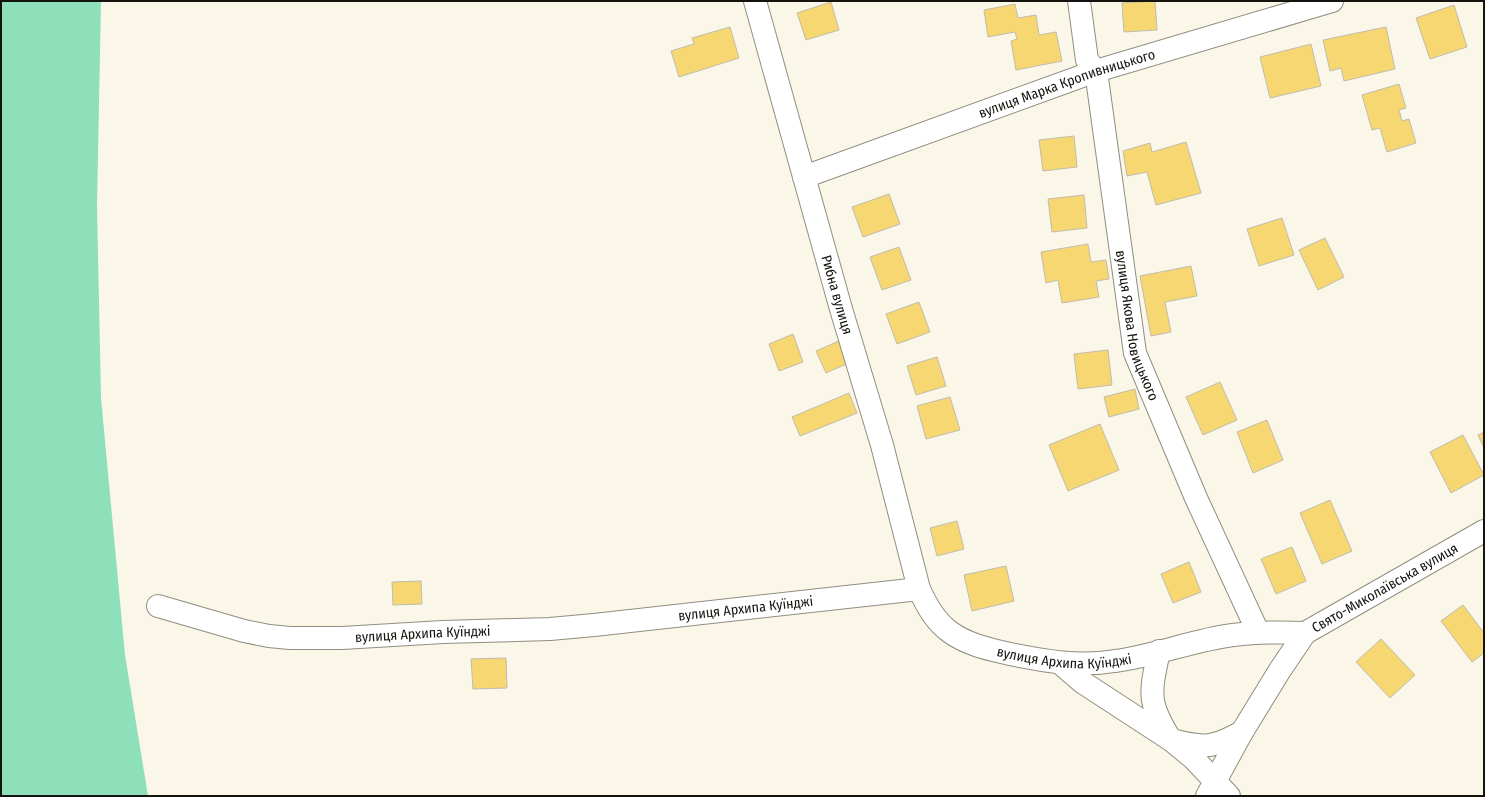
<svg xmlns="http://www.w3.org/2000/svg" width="1485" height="797" viewBox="0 0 1485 797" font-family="'Fira Sans Condensed',sans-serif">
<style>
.green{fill:#8de0b9}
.building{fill:#f7d771;stroke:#c0bcaf}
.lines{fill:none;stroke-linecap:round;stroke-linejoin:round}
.street-casing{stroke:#918d80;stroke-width:24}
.street{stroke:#fff;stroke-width:22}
.labels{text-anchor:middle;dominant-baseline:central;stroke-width:3;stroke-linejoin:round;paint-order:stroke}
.street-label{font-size:14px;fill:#14130e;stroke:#fff}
</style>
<rect width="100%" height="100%" fill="#faf6e8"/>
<path class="green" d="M 1,1 L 101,1 L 97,206 L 101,398 L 125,655 L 148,796 L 1,796 Z"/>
<path class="building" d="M 1155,1 L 1157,30 L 1124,32 L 1122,3 Z
M 831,2 L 839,30 L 806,40 L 797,13 Z
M 1015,4 L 1018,18 L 1036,15 L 1039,35 L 1056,32 L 1062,61 L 1016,70 L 1011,41 L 1017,39 L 1015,32 L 988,37 L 984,10 Z
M 1454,5 L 1467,47 L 1430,59 L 1416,18 Z
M 730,27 L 739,58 L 679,77 L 671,51 L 694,44 L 692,38 Z
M 1386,27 L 1395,69 L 1344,81 L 1341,68 L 1330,71 L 1323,40 Z
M 1311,44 L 1321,86 L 1270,98 L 1260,57 Z
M 1399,84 L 1406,108 L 1399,110 L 1402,121 L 1409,119 L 1416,143 L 1387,152 L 1380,128 L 1372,130 L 1362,95 Z
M 1074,136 L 1077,167 L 1043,171 L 1039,140 Z
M 1186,142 L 1201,193 L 1156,205 L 1147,172 L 1127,176 L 1123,151 L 1150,143 L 1152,152 Z
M 889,194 L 900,224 L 863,237 L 852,207 Z
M 1084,195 L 1087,228 L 1052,232 L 1048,199 Z
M 1282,218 L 1294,255 L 1259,266 L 1247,229 Z
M 1325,238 L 1344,277 L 1318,290 L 1299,250 Z
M 1088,244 L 1091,262 L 1106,260 L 1109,279 L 1096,281 L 1099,297 L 1062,303 L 1058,280 L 1046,283 L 1041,252 Z
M 899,247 L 911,280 L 882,290 L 870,257 Z
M 1191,266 L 1197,296 L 1165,302 L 1171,332 L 1151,336 L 1140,276 Z
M 919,302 L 930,332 L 897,344 L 886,314 Z
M 793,334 L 803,362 L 779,371 L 769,344 Z
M 841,340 L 851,362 L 826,373 L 816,351 Z
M 1108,350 L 1112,385 L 1078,389 L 1074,354 Z
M 937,357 L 946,386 L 916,395 L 907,366 Z
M 1220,382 L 1237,420 L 1203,435 L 1186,397 Z
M 1135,389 L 1139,409 L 1109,417 L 1104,397 Z
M 849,393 L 857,413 L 800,436 L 792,417 Z
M 950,397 L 960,430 L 926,439 L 917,406 Z
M 1267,420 L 1283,460 L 1253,473 L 1237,432 Z
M 1100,424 L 1119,470 L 1068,491 L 1049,445 Z
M 1484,432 L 1484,448 L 1478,435 Z
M 1463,435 L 1484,475 L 1451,493 L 1430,452 Z
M 1330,500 L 1352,551 L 1322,564 L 1300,513 Z
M 957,521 L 964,549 L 937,556 L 930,528 Z
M 1292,547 L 1306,581 L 1276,594 L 1261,559 Z
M 1189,562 L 1201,592 L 1173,603 L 1161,574 Z
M 1006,566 L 1014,601 L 972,611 L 964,575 Z
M 421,581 L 422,604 L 393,605 L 392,582 Z
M 1463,605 L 1484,633 L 1484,653 L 1472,662 L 1441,621 Z
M 1381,639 L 1415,675 L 1390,698 L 1356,662 Z
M 506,658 L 507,688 L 473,689 L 471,659 Z"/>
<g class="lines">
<g class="street-casing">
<g id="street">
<path id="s1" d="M 755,1 L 841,309 L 882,445 L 919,589"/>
<path id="s2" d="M 1079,1 L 1087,60 L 1096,71 L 1135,353 L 1196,498 L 1258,632"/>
<path id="s3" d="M 804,177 L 1096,71 L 1332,1"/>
<path id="s4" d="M 158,606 L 244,631 L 269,636 L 290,638 L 342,638 L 443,632 L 550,629 L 594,625 L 919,589 C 927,606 935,621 950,632 C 968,645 989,649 1010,654 C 1045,661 1079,667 1115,661 C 1155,656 1193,640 1233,635 C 1257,632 1281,632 1305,633"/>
<path d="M 1159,651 C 1150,693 1147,703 1171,740 C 1203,748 1212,749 1242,732"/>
<path d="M 1060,663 L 1082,682 L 1171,740 L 1193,758 L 1229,796"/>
<path id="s5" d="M 1207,796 L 1242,732 L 1280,670 L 1305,633 L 1484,531"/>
</g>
</g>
<use href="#street" class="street"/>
</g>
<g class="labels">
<g class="street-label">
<text stroke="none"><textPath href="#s3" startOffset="279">вулиця Марка Кропивницького</textPath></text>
<text stroke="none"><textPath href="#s1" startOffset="305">Рибна вулиця</textPath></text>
<text stroke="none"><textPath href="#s2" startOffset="332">вулиця Якова Новицького</textPath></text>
<text stroke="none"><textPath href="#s5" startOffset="282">Свято-Миколаївська вулиця</textPath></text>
<text stroke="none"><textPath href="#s4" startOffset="593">вулиця Архипа Куїнджі</textPath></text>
<text stroke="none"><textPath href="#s4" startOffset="269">вулиця Архипа Куїнджі</textPath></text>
<text stroke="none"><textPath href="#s4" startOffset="940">вулиця Архипа Куїнджі</textPath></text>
</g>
</g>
<rect width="1485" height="797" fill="none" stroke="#14130e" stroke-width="4"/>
</svg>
